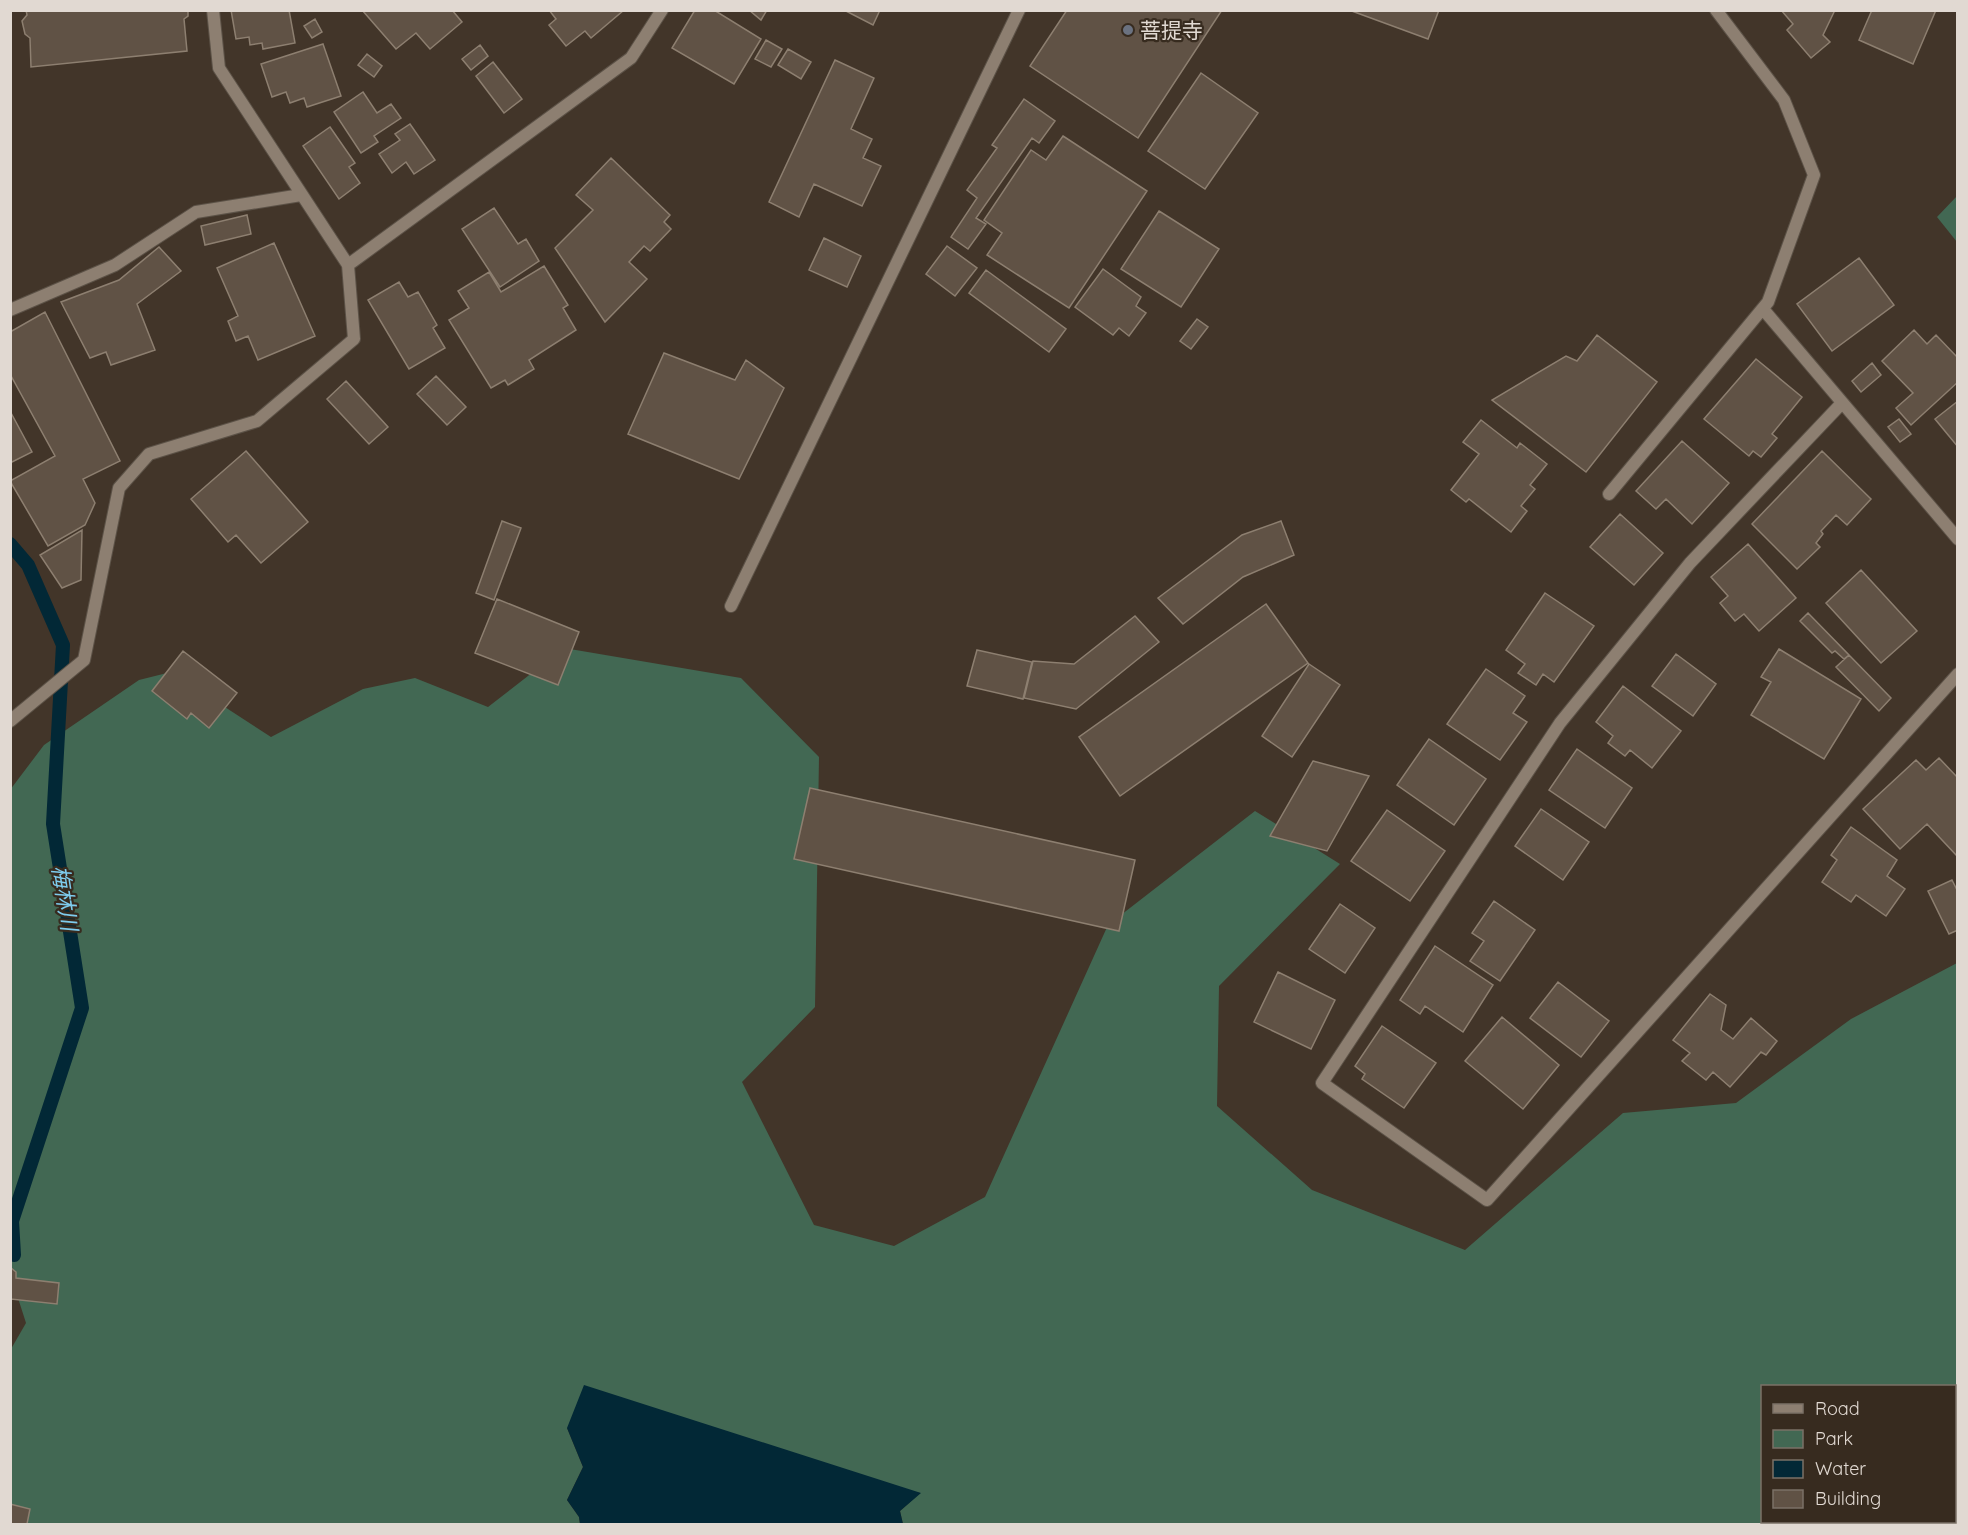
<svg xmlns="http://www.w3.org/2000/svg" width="1968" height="1535" viewBox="0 0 1968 1535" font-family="Quicksand,'Noto Sans JP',sans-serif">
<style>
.green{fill:#426853;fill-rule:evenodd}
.water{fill:#022836}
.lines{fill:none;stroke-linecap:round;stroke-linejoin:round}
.stream{stroke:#022836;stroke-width:14}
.building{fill:#605245;stroke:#8d7f70;stroke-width:1.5}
.minor-casing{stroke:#5c5247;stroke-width:14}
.tertiary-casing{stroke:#5c5247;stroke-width:14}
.minor{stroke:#8d7f71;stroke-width:12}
.tertiary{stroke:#8d7f71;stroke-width:12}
.worship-dot{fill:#6b7280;stroke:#372b1f;stroke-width:2}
.labels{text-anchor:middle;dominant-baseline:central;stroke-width:4.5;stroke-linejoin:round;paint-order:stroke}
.poi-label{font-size:21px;fill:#e1d9d2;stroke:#372b1f;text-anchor:start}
.water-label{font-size:22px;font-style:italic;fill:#7ecced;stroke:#372b1f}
</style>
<rect width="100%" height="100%" fill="#423529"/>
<path class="green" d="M 1957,196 L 1957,242 L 1937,217 Z
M 564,648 L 741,678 L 819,757 L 815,1007 L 742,1082 L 814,1225 L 894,1246 L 985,1197 L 1108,925 L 1255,811 L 1340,864 L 1219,986 L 1217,1106 L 1312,1190 L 1465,1250 L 1623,1113 L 1736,1103 L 1851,1019 L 1957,963 L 1957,1524 L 903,1524 L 900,1511 L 920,1493 L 567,1428 L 583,1467 L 567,1500 L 579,1517 L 580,1524 L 11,1524 L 11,1349 L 26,1323 L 10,1273 L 10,790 L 44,745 L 139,680 L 171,672 L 271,737 L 363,689 L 415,678 L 488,707 ZM 1762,1386 L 1954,1386 L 1954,1522 L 1762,1522 Z"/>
<path class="water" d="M 584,1385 L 921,1493 L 900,1511 L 903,1524 L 580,1524 L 579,1517 L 567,1500 L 583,1467 L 567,1428 Z"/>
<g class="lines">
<path class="stream" d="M 10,544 L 28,565 L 63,645 L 53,824 L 82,1008 L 12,1221 L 14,1255"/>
</g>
<path class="building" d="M 26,10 L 188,10 L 188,16 L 184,19 L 187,51 L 31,67 L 30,38 L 25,34 L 22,21 L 27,15 Z
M 231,10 L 289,10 L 295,43 L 263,49 L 262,43 L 250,45 L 249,37 L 236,39 Z
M 362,10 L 452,10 L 462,22 L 430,49 L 416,33 L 396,49 Z
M 549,10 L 624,10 L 591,38 L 585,31 L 566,46 L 549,25 L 556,19 Z
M 695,10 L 714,10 L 761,39 L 734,84 L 672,48 Z
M 749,10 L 767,10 L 761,20 Z
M 844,10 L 880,10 L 873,25 Z
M 1067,10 L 1222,10 L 1138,138 L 1030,66 Z
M 1349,10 L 1439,10 L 1428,39 Z
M 1781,10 L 1835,10 L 1823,35 L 1830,42 L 1811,58 L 1787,30 L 1793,24 Z
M 1872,10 L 1936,10 L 1913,64 L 1859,40 Z
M 315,19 L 322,32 L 312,38 L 304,26 Z
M 766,40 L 782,49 L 771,67 L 755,59 Z
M 323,44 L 341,96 L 307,107 L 304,98 L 290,103 L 286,92 L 272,97 L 261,64 Z
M 480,45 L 488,56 L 471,70 L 462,59 Z
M 788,49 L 811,62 L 801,79 L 778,65 Z
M 367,54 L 382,66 L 374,77 L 358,65 Z
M 835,60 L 874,78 L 851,129 L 872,139 L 863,158 L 881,166 L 862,206 L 814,184 L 799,217 L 769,202 Z
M 493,62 L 522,99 L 504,113 L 476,76 Z
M 1201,73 L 1258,113 L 1205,189 L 1148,151 Z
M 363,92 L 377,113 L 391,104 L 401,118 L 374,136 L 378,142 L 361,153 L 334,112 Z
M 1024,99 L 1055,121 L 1039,143 L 1032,138 L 976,218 L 986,224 L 968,249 L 951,237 L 977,198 L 967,190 L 997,148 L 992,145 Z
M 410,124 L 435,160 L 414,174 L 406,162 L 392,173 L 379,154 L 400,140 L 395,134 Z
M 330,127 L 355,163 L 349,167 L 360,183 L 339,199 L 303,146 Z
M 1063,136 L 1147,191 L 1069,308 L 987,255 L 1002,233 L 984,220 L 1031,150 L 1046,160 Z
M 611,158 L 670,215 L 664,222 L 671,229 L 650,251 L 644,246 L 629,262 L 647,279 L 605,322 L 555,248 L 593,210 L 576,195 Z
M 494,208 L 518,244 L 526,239 L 539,261 L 500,287 L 462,229 Z
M 1159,211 L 1219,249 L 1181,307 L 1121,269 Z
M 247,215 L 251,234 L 205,245 L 201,226 Z
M 824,238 L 861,256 L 847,287 L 809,270 Z
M 274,243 L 315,336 L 258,360 L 248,336 L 236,341 L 228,321 L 238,316 L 217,268 Z
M 947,246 L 977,268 L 955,296 L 926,274 Z
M 159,247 L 181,271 L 137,304 L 155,350 L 111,365 L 106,352 L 90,358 L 61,302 L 119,280 Z
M 1859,258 L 1894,305 L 1832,351 L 1797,304 Z
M 544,266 L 568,305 L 563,308 L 576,330 L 529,360 L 534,369 L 508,385 L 505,380 L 491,388 L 449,320 L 469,308 L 458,291 L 489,272 L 501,292 Z
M 1103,269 L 1141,297 L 1136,306 L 1146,313 L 1129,336 L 1119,328 L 1113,335 L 1075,307 Z
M 986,270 L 1066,329 L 1049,352 L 969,293 Z
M 399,282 L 408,297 L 418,292 L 437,325 L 433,328 L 445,348 L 409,369 L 368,300 Z
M 45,312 L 120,461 L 83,479 L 95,503 L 85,525 L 48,546 L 10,481 L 55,456 L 10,374 L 10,332 Z
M 1197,319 L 1208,327 L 1191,349 L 1180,341 Z
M 1914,330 L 1927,344 L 1936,335 L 1958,358 L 1958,382 L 1911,425 L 1896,408 L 1913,393 L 1882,361 Z
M 1597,335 L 1657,382 L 1586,472 L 1492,400 L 1566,356 L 1577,361 Z
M 664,353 L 735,380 L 746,360 L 784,388 L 739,479 L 628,434 Z
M 1756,359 L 1802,397 L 1772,434 L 1777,438 L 1761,457 L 1753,451 L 1749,456 L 1704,419 Z
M 1872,363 L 1881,375 L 1861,392 L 1852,381 Z
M 436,376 L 466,407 L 447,425 L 417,394 Z
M 346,381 L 388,427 L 369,444 L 327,399 Z
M 1958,401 L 1958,447 L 1935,419 Z
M 10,411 L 32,452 L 10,463 Z
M 1899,419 L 1911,434 L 1900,442 L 1888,427 Z
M 1481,420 L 1517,448 L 1520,443 L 1547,464 L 1530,485 L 1535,489 L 1521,506 L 1527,511 L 1511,532 L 1469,499 L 1466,502 L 1451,490 L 1479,454 L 1463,442 Z
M 1682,441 L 1729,483 L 1692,524 L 1666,499 L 1656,509 L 1636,491 Z
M 246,451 L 308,522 L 261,563 L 236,535 L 228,542 L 191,499 Z
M 1822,451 L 1871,499 L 1847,525 L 1836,515 L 1821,531 L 1823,534 L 1816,543 L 1820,547 L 1797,569 L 1752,524 Z
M 1620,514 L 1663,553 L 1634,585 L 1590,547 Z
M 502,521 L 521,528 L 494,600 L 476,593 Z
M 1281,521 L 1294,555 L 1243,577 L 1183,624 L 1158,598 L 1242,535 Z
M 82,530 L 81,580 L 62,588 L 40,555 Z
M 1748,544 L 1796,598 L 1759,631 L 1744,614 L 1735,621 L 1720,603 L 1728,596 L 1711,577 Z
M 1861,570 L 1917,631 L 1881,663 L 1826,603 Z
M 1545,593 L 1594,626 L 1554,682 L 1543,674 L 1536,685 L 1518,673 L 1525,664 L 1506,650 Z
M 497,599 L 579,632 L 558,685 L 475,653 Z
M 1266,604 L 1308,663 L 1120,796 L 1079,737 Z
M 1808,613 L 1849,655 L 1844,659 L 1835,651 L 1832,653 L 1800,621 Z
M 1135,616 L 1159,642 L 1076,709 L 1024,698 L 1033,661 L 1074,664 Z
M 1779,649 L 1861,699 L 1824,759 L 1751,715 L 1771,682 L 1761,677 Z
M 977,650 L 1032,662 L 1023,699 L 967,686 Z
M 183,651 L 237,693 L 209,728 L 191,713 L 187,719 L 152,691 Z
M 1676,654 L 1716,684 L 1693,716 L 1652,686 Z
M 1849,655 L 1891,698 L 1879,711 L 1836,667 Z
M 1309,664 L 1340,685 L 1292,757 L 1262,736 Z
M 1486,669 L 1525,696 L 1513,713 L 1527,722 L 1500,760 L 1447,724 Z
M 1623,686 L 1681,731 L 1652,768 L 1630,750 L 1625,756 L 1608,743 L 1613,736 L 1596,722 Z
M 1429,739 L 1486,779 L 1454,825 L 1397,785 Z
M 1577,749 L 1632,788 L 1605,828 L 1549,790 Z
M 1939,758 L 1958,778 L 1958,857 L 1927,824 L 1900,849 L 1863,809 L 1916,760 L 1926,770 Z
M 1313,761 L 1369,776 L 1327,851 L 1270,836 Z
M 810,788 L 1135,860 L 1119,931 L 794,859 Z
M 1541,809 L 1589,842 L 1563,880 L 1515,846 Z
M 1387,810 L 1445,851 L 1410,901 L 1351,861 Z
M 1851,827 L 1897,860 L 1887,876 L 1905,889 L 1886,916 L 1856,895 L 1851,902 L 1822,882 L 1837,860 L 1831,855 Z
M 1952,880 L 1958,892 L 1958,930 L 1949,934 L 1928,891 Z
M 1494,901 L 1535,930 L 1500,981 L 1470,961 L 1484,941 L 1472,933 Z
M 1340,904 L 1375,928 L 1345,973 L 1309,949 Z
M 1435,946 L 1493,985 L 1463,1032 L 1425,1006 L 1420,1014 L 1400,1000 Z
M 1278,972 L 1335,1000 L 1311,1049 L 1254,1022 Z
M 1558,982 L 1609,1021 L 1581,1057 L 1530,1018 Z
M 1710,994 L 1726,1005 L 1721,1030 L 1733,1039 L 1751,1018 L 1777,1041 L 1766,1055 L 1761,1052 L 1730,1087 L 1713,1072 L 1706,1080 L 1682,1061 L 1690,1053 L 1673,1040 Z
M 1502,1017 L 1559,1065 L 1523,1109 L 1465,1061 Z
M 1382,1026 L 1436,1063 L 1404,1108 L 1362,1079 L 1365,1074 L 1355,1066 Z
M 10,1267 L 16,1272 L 16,1278 L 59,1283 L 57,1304 L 11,1299 L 10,1312 Z
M 10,1504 L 30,1509 L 27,1524 L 10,1524 Z"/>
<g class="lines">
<g class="minor-casing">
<path id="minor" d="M 348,265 L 631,58 L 662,10
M 1763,309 L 1958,539
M 10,310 L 115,265 L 196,212 L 301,195
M 1842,403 L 1690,563 L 1560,723 L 1322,1083 L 1487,1200 L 1958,674
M 1609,494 L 1768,302 L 1814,175 L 1784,100 L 1716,10
M 10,721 L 84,660 L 119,488 L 149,454 L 257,421 L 354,339 L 348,265 L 219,68 L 213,10"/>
</g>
<g class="tertiary-casing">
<path id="tertiary" d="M 731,606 L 1019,10"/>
</g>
<use href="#minor" class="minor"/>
<use href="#tertiary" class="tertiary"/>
</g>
<circle class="worship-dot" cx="1128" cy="30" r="6"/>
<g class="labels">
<g class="poi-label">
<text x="1140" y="30">菩提寺</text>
</g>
<g class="water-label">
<text transform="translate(65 898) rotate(81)">梅林川</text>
</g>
</g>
<rect width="1968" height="1535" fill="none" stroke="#e1d9d2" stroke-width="24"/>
<rect x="1761" y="1385" width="195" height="138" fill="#372b1f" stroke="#7b7167" stroke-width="1.5"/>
<rect x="1773" y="1404" width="30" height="9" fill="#8d7f71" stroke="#7b7167" stroke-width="1.5"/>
<text x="1815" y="1415" font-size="18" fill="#e1d9d2">Road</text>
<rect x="1773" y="1430" width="30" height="18" fill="#426853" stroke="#7b7167" stroke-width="1.5"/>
<text x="1815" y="1445" font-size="18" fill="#e1d9d2">Park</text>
<rect x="1773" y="1460" width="30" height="18" fill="#022836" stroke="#7b7167" stroke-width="1.5"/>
<text x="1815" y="1475" font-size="18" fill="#e1d9d2">Water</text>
<rect x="1773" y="1490" width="30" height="18" fill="#605245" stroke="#7b7167" stroke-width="1.5"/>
<text x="1815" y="1505" font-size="18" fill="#e1d9d2">Building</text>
</svg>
